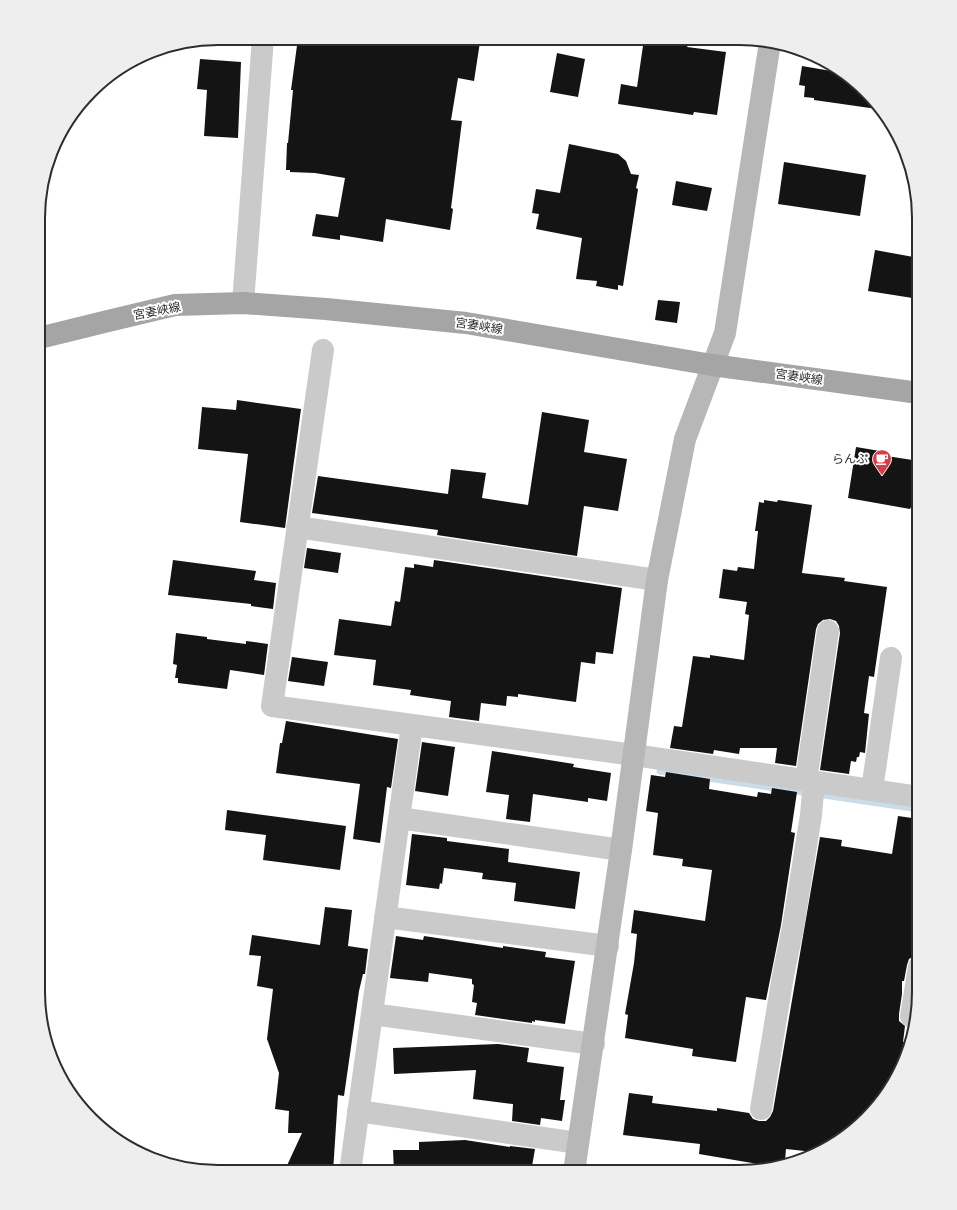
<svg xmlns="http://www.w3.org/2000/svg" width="957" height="1210" viewBox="0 0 957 1210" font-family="'Alegreya Sans','Noto Sans JP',sans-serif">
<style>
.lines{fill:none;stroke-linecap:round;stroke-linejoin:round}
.stream{stroke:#c9dce8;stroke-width:7}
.building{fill:#141414}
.street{stroke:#cacaca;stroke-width:22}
.secondary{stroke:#b7b7b7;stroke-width:22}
.primary{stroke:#a5a5a5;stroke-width:22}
.labels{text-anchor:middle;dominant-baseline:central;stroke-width:4;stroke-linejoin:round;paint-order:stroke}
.street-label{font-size:12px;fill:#2d2d2d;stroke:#fff}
.poi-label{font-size:12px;fill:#2d2d2d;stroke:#fff;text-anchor:end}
.rim{fill:none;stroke:#2d2d2d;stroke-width:2}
</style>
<rect width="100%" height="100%" fill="#fff"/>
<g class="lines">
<path class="stream" d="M 660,771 L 919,809"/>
</g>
<path class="building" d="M 298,38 L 461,39 L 480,42 L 474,81 L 458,78 L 451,120 L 462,121 L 451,208 L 453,209 L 450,230 L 386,219 L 383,242 L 340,235 L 340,240 L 312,236 L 316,214 L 338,217 L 345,178 L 315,173 L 290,172 L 290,170 L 286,170 L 287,143 L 288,143 L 293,90 L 291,90 Z
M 644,39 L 688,45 L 687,47 L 726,52 L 717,115 L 694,112 L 693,115 L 618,104 L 621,84 L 637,87 Z
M 557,53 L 585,59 L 578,97 L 550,92 Z
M 200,59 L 241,62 L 238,138 L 204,136 L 207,90 L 197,89 Z
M 802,66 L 843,73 L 877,109 L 814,100 L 814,98 L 804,97 L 805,86 L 799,85 Z
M 569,144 L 618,154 L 626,161 L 631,174 L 639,175 L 636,188 L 638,189 L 623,286 L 618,285 L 618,290 L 596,286 L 597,281 L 576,279 L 582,238 L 536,229 L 539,214 L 532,213 L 536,189 L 560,193 Z
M 784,162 L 866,175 L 860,216 L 778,204 Z
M 676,181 L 712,188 L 707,211 L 672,205 Z
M 875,250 L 919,258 L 919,299 L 868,291 Z
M 658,300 L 680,302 L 677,323 L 655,320 Z
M 237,400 L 301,409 L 285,528 L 240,522 L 248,454 L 198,449 L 202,407 L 236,410 Z
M 542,412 L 589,420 L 584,452 L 627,459 L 618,511 L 584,506 L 577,556 L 437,535 L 438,530 L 312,513 L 318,476 L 448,494 L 451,469 L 486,473 L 482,498 L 528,505 Z
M 856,447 L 880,451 L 880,455 L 919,461 L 919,508 L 911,507 L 910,509 L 848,498 Z
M 764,500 L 777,502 L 778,500 L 812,505 L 802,573 L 845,578 L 844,581 L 887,587 L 874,677 L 869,676 L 864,713 L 869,714 L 865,753 L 860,752 L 859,757 L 857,757 L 856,762 L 851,761 L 849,774 L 820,770 L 840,633 L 839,626 L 836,621 L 830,619 L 823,620 L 818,624 L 816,629 L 796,766 L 775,763 L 777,748 L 740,748 L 739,754 L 714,750 L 713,754 L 670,748 L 674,726 L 682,727 L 693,656 L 710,658 L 710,655 L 744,660 L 749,615 L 745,614 L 747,602 L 719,598 L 723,569 L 737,571 L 738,567 L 754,569 L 758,531 L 755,531 L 759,502 L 764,503 Z
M 307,548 L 341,553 L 338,573 L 304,568 Z
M 173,560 L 256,571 L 254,580 L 276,583 L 273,609 L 251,606 L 251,604 L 168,595 Z
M 434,560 L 622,588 L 613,654 L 596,652 L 595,664 L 581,662 L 576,702 L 518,694 L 518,697 L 507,696 L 506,706 L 481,703 L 479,721 L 449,717 L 451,701 L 410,695 L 411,690 L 373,685 L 376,660 L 334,655 L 339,619 L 391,626 L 395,601 L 400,602 L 405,567 L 414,568 L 414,564 L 433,567 Z
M 176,633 L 207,637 L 207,639 L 246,644 L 246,641 L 268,644 L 264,675 L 230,670 L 227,689 L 178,683 L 178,678 L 175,678 L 177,665 L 173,664 Z
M 292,657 L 328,662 L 324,686 L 288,681 Z
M 286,721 L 398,739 L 391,788 L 387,787 L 380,843 L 353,839 L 360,784 L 276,773 L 280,743 L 282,743 Z
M 422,742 L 455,747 L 448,796 L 415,791 Z
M 492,751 L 574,764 L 573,767 L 611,773 L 607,801 L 588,798 L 588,802 L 533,794 L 530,822 L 506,819 L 509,795 L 486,792 Z
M 666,772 L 710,779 L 709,789 L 757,797 L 758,792 L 771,794 L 772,788 L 797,792 L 791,832 L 795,833 L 781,925 L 766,1000 L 746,997 L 736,1062 L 692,1056 L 693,1049 L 625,1038 L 628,1015 L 625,1014 L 634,963 L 637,934 L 631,933 L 634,910 L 705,921 L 712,870 L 682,866 L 683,859 L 653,855 L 658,813 L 646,811 L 651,775 L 665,777 Z
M 227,810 L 346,826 L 340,870 L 263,860 L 266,835 L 225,830 Z
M 898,816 L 919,819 L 919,923 L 914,956 L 909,959 L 907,965 L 904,981 L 902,981 L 902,994 L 899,1014 L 899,1021 L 905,1026 L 903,1042 L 911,1043 L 910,1049 L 889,1092 L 829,1148 L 814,1152 L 786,1149 L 785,1161 L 758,1169 L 758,1164 L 699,1154 L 700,1144 L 623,1135 L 629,1093 L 653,1096 L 652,1103 L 717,1111 L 717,1108 L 749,1113 L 753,1119 L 759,1121 L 766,1121 L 770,1117 L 773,1111 L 820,837 L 842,840 L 841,846 L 892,854 Z
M 412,834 L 447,838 L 447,841 L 509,849 L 508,862 L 580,872 L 575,909 L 514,901 L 516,883 L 482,879 L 483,873 L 444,868 L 442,884 L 440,883 L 439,889 L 406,885 Z
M 325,907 L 352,910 L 348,946 L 368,949 L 365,974 L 363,974 L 359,991 L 344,1096 L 338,1095 L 333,1172 L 284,1172 L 302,1133 L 288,1133 L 289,1111 L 275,1109 L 279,1073 L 267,1039 L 273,989 L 257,986 L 261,956 L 249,955 L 252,935 L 320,945 Z
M 396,936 L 423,940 L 424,936 L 503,948 L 503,946 L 546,952 L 545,957 L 575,961 L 565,1024 L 535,1020 L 535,1022 L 532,1021 L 532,1023 L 475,1015 L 477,1003 L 472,1002 L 474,985 L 472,984 L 472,979 L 429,973 L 428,982 L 390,978 Z
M 498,1044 L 529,1048 L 527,1062 L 564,1067 L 560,1100 L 565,1100 L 562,1121 L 541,1118 L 540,1125 L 512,1121 L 513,1104 L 473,1099 L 476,1070 L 394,1074 L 393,1048 Z
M 465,1140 L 510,1147 L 510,1146 L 535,1149 L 531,1172 L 394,1172 L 393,1150 L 419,1150 L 419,1142 Z"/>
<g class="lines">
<path class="street" d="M 243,303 L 263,38
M 323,350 L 272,706 L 634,755 L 919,797
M 297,527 L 657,580
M 806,781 L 828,631
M 872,790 L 891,658
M 399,818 L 621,850
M 385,917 L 608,946
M 372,1014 L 594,1044
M 911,1016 L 919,967
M 761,1109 L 783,976 L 793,927 L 811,815 L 814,781
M 358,1111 L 578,1143
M 350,1172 L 412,725"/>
<path class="secondary" d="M 574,1172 L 621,850 L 657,580 L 685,439 L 725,333 L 770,42"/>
<path class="primary" d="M 39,338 L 104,322 L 175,305 L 243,303 L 326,309 L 466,323 L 712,365 L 919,393"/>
</g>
<defs>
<g id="cafe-pin" transform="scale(1)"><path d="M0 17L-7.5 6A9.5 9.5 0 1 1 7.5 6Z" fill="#d63d48" stroke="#fff"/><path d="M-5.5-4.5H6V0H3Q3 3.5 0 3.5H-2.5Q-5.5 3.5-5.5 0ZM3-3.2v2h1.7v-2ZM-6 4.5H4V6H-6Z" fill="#fff"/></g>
</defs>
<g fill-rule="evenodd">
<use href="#cafe-pin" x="882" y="459"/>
</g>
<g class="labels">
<g class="street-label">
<text transform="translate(157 311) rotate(-11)">宮妻峡線</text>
<text transform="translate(479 326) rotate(9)">宮妻峡線</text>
<text transform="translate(799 377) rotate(8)">宮妻峡線</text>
</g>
<g class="poi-label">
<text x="868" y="459">らんぷ</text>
</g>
</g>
<path d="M0 0H957V1210H0ZM218 45H739A173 173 0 0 1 912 218V992A173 173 0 0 1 739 1165H218A173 173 0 0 1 45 992V218A173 173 0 0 1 218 45Z" fill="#eee" fill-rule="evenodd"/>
<path class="rim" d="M218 45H739A173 173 0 0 1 912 218V992A173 173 0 0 1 739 1165H218A173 173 0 0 1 45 992V218A173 173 0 0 1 218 45Z"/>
</svg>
